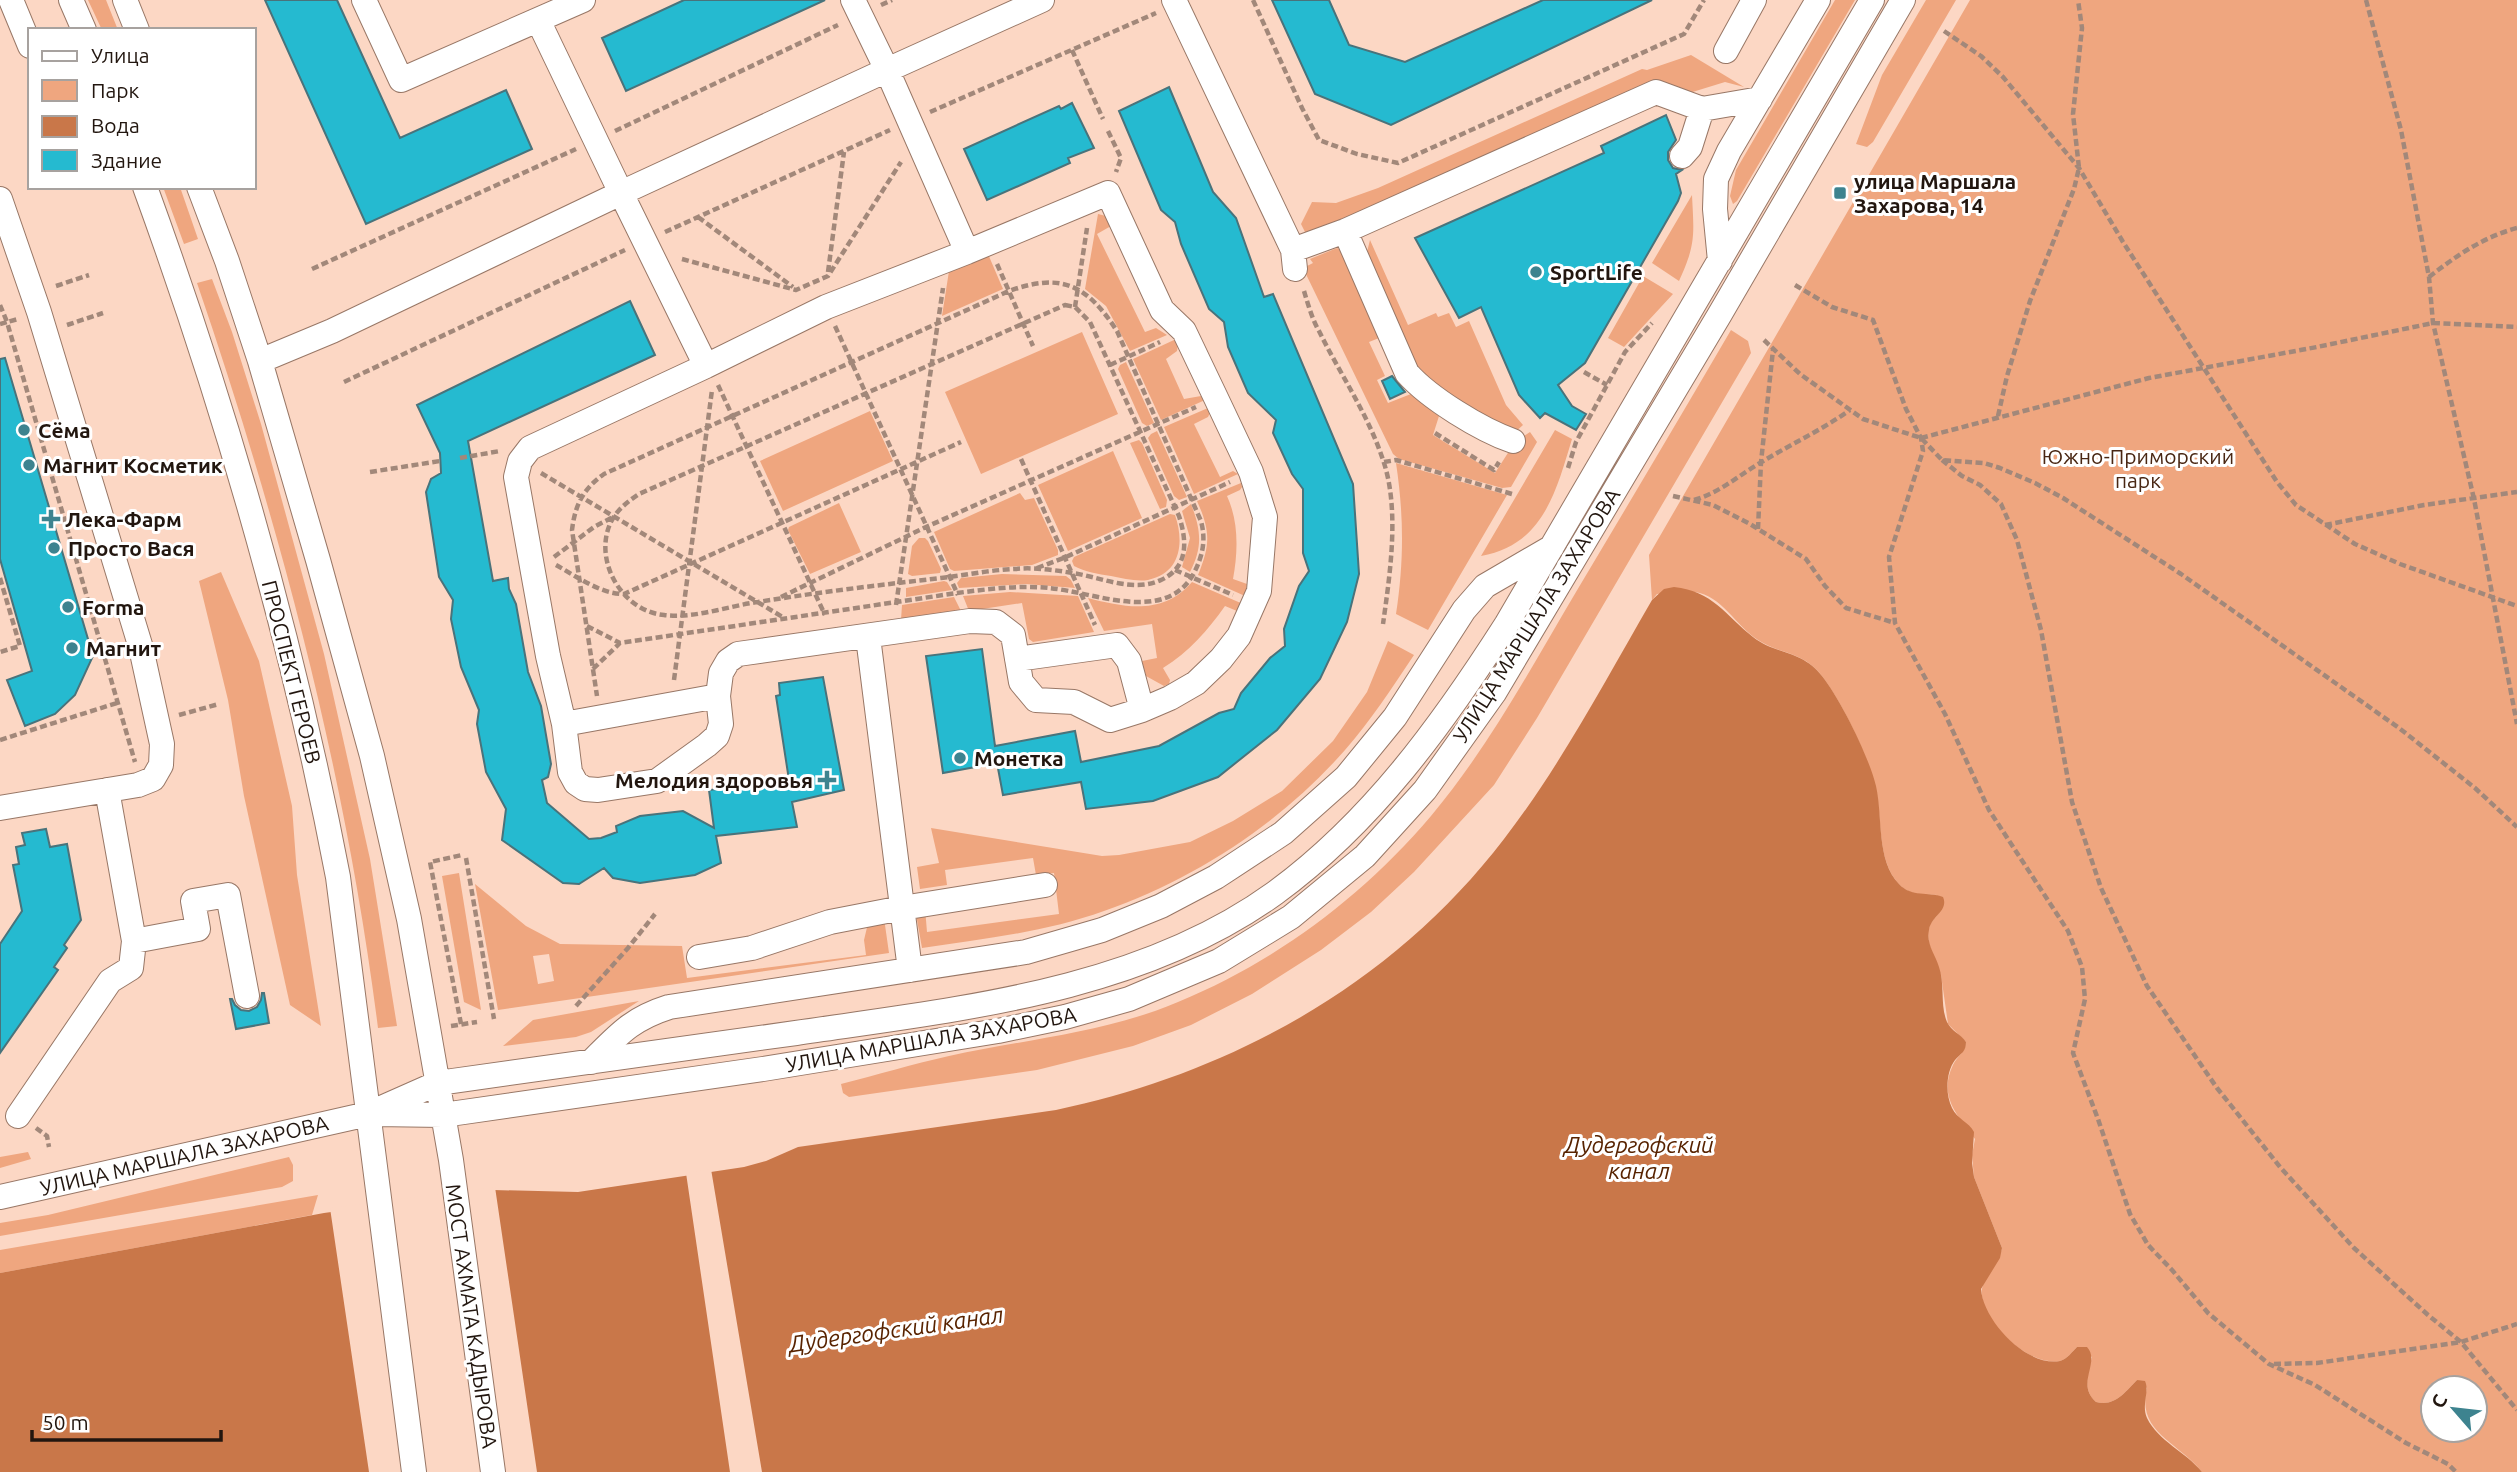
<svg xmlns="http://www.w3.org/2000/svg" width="2517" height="1472" viewBox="0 0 2517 1472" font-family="Ubuntu,sans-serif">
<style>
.green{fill:#efa67f;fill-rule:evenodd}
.water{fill:#c97749}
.pier{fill:#fcd7c4}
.building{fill:#25bad0;stroke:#49737b;stroke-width:2}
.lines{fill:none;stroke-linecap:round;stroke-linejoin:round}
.minor-casing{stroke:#987766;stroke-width:26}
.path{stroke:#a2887a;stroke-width:4.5;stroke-dasharray:7 3.5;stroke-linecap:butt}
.minor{stroke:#fff;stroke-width:24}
.poi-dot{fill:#3d838f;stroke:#fff;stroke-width:2.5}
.labels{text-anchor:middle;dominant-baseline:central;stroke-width:6;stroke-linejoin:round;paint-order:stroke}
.poi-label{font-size:21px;font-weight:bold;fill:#22160f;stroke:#fff;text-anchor:start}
.park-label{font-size:21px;fill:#492713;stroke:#fff}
.street-label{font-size:21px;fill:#22160f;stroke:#fff}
.water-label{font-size:23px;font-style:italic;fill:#582300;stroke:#fff}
</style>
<rect width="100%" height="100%" fill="#fcd7c4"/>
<path class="green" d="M 88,0 L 106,0 L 118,30 L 102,30 Z
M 1835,0 L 1855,0 L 1737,201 L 1733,204 L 1730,196 L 1736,170 Z
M 1926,0 L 1956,0 L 1873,142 L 1867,147 L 1856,144 L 1882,75 Z
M 1970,0 L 2517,0 L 2517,1472 L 2202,1472 C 2178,1442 2136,1432 2147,1388 L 2137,1380 C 2125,1392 2115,1407 2096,1402 C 2082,1390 2088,1373 2092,1357 L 2077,1347 C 2072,1352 2067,1359 2060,1361 C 2030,1367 1985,1325 1982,1296 C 1979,1280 1998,1266 2002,1248 L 1974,1177 L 1972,1155 L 1975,1139 C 1957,1115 1938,1096 1953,1065 C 1957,1056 1965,1053 1966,1042 L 1948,1024 L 1941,975 L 1929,944 L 1928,932 L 1930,924 L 1939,913 L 1937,895 C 1922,894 1909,896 1898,883 C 1876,858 1883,816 1875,786 C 1867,754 1842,702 1822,676 C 1803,651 1781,655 1758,640 C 1737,627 1721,595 1695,592 C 1683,590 1669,593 1657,594 L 1652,600 L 1649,555 ZM 2433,1388 L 2475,1388 L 2475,1430 L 2433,1430 Z
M 1691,55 L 1744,87 L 1725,82 L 1686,94 L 1312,234 L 1305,232 L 1301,224 L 1312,202 L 1336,203 L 1378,188 L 1642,69 L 1647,70 Z
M 163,187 L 180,187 L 198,239 L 184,244 Z
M 1692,195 C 1694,235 1696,244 1679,281 L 1652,263 Z
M 1098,214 L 1106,216 L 1111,226 L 1097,234 L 1145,332 L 1156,328 L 1167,335 L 1130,351 L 1106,306 L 1085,289 Z
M 1370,240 L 1408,325 L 1436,313 L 1438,317 L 1449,313 L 1456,327 L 1469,321 L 1506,405 L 1523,425 L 1513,434 L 1422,378 L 1367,252 Z
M 1337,248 L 1341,250 L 1384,336 L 1369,342 L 1385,376 L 1377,380 L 1388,403 L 1411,394 L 1439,416 L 1433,435 L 1495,473 L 1515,442 L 1530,432 L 1537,442 L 1511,487 L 1502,488 L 1399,459 L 1393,454 L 1303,268 L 1313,263 L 1310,259 Z
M 988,254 L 1003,289 L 942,316 L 949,271 Z
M 1643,276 L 1673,294 L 1624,347 L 1608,338 Z
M 212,279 L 232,332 L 261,424 L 324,654 L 370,859 L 397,1026 L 378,1028 C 346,774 280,525 197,283 Z
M 1731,330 L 1748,341 L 1751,353 L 1537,718 L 1494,785 L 1414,872 L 1371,912 L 1321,950 L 1252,994 L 1191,1025 L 1133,1046 L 1037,1070 L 849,1097 L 843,1093 L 841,1084 C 877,1075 912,1064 949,1056 C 1026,1039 1105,1033 1178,1002 C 1277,961 1362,897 1431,816 C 1488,748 1531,668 1576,592 C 1628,505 1680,417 1731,330 Z
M 1082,332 L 1118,414 L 981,474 L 945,392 Z
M 1174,340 L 1178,344 L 1177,351 L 1166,359 L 1184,399 L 1201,396 L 1205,400 L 1161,420 L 1133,359 Z
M 1126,362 L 1154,423 L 1147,426 L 1142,423 L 1118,369 L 1120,365 Z
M 1208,408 L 1210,413 L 1208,417 L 1194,424 L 1220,477 L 1233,471 L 1238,474 L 1194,494 L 1164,427 Z
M 870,411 L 893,461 L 783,511 L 760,461 Z
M 1555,430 L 1572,439 C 1556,492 1543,545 1481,556 Z
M 1157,431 L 1187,497 L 1179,500 L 1174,496 L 1148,438 L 1151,434 Z
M 1139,440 L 1142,443 L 1167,500 L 1166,507 L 1160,509 L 1130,443 Z
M 1113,451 L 1142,518 L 1068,551 L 1038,485 Z
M 1396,463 L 1507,495 L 1428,630 L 1396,614 C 1404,561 1404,516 1396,463 Z
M 1241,483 L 1242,487 L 1240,490 L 1227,496 C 1239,522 1238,552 1233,579 L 1247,584 L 1245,596 L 1198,575 C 1210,545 1211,532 1197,501 Z
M 1020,493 L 1025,500 L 1034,498 L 1058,550 L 1058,555 L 1032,565 L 954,571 L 950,569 L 934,532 Z
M 839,503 L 861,552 L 810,574 L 788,530 L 789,527 Z
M 1191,504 C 1201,530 1203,547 1190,572 L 1182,567 L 1190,538 L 1182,511 Z
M 1170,514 L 1175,515 C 1184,541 1182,573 1148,580 C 1136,582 1123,578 1111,576 C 1098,574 1085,572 1074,566 L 1072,561 L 1074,557 Z
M 919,538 L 925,538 L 928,541 L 941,569 L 940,573 L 912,576 L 908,574 L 912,546 Z
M 221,572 L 259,661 L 292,806 L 297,875 L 321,1026 L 290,1005 L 244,796 L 228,700 L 199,581 Z
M 1002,574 L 1066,576 L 1071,580 L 1075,588 L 1026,584 L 959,588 L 957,583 L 961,578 Z
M 944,581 L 947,582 L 952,590 L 906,597 L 906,588 Z
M 1192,582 L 1243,604 L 1237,611 L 1225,606 C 1208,630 1189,652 1163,668 L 1170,680 L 1169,684 L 1164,686 L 1146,676 L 1142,661 L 1157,658 L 1152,624 L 1104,631 L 1088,598 C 1126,608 1164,615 1192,582 Z
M 1010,592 L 1078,596 L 1094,632 L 1033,642 L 1029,639 L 1022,603 L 969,611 L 963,596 Z
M 954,597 L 961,611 L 901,620 L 902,605 Z
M 1388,641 L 1414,655 C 1392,688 1371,720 1345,750 C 1281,823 1195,879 1104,911 C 1046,932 983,939 922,948 L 916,914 L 925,908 L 927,932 L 1059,914 L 1054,873 L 1036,875 L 1033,858 L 945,870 L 947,885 L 920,889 L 917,867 L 939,863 L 931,828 L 1102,856 L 1119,855 L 1190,842 L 1233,821 L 1282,791 L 1333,741 L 1367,692 Z
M 459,873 L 481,1010 L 464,1002 L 442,876 Z
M 475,884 L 526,926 L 560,944 L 682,946 L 687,978 L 866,955 L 864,940 L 870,915 L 884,918 L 889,953 L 498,1010 ZM 549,954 L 554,981 L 538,984 L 533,956 Z
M 639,1001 L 591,1032 L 576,1037 L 503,1046 L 533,1020 Z
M 28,1152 L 31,1159 L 0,1168 L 0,1157 Z
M 289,1157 L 293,1165 L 293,1181 L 282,1187 L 0,1236 L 0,1223 L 48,1215 Z
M 318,1195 L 312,1215 L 0,1273 L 0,1250 Z"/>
<path class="water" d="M 1674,587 C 1713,591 1725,615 1753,637 C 1776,655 1802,650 1822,676 C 1841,700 1869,757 1876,786 C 1883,817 1876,860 1899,884 C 1912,898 1928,891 1943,897 C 1949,911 1931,916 1929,930 C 1926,944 1935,954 1939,967 C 1945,984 1940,1006 1947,1022 C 1951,1031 1961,1034 1966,1042 C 1966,1052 1961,1053 1955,1060 C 1946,1072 1945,1094 1952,1108 C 1957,1119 1969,1122 1974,1132 L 1972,1163 L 1974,1177 L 2002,1248 L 2000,1258 L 1981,1289 C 1983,1320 2026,1367 2060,1361 C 2067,1359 2072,1352 2077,1347 L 2087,1347 C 2101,1362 2075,1384 2096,1402 C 2115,1407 2125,1392 2137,1380 L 2145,1381 C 2150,1392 2141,1404 2147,1418 C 2158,1441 2186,1452 2202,1472 L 0,1472 L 0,1273 L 324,1213 L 493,1190 L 578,1192 L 744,1167 L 766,1161 L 798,1147 L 1056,1110 C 1232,1073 1393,984 1504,839 C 1561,765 1605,681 1652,600 L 1664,589 Z"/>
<path class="pier" d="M 711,1169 L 762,1472 L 730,1472 L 686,1173 Z
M 495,1187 L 537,1472 L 369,1472 L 330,1208 Z"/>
<path class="building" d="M 265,0 L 337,0 L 400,138 L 506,90 L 532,149 L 366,224 Z
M 684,0 L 825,0 L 626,91 L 602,38 Z
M 1272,0 L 1329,0 L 1349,45 L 1405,62 L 1543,0 L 1652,0 L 1391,125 L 1315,94 Z
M 1169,87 L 1213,192 L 1236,218 L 1264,297 L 1273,294 L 1353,484 L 1359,574 L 1347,622 L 1320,679 L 1277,730 L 1218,777 L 1153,801 L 1086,809 L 1081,782 L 1003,795 L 997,763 L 943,773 L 926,656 L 982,649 L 995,746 L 1075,731 L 1081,762 L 1159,746 L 1219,713 L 1234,709 L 1241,693 L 1270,658 L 1285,646 L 1284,629 L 1299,586 L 1309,571 L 1303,553 L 1303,489 L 1292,474 L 1273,433 L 1276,420 L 1248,393 L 1228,347 L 1224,322 L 1209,309 L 1181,244 L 1175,222 L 1161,210 L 1119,111 Z
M 1072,103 L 1094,148 L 1068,158 L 1070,163 L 987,200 L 964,149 L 1059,106 L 1061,109 Z
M 1666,115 L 1676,140 L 1668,152 L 1668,160 L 1673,168 L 1682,170 L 1676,174 L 1681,193 L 1678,201 L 1585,363 L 1558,385 L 1572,406 L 1586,414 L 1576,430 L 1545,413 L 1540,418 L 1519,395 L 1481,307 L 1459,318 L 1415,238 L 1604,153 L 1601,146 Z
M 630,301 L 655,355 L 468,441 L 493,581 L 508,578 L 509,589 L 516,604 L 528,672 L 541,706 L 551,764 L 548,777 L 542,780 L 547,803 L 589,839 L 601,838 L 617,832 L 616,826 L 640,816 L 683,811 L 714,828 L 709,790 L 789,780 L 776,696 L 780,695 L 779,683 L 823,677 L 844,790 L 792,802 L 797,827 L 716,836 L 721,863 L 695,875 L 640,883 L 613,878 L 604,868 L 579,884 L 563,883 L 502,840 L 506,809 L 486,772 L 477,724 L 479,710 L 461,667 L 451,619 L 453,600 L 439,577 L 426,492 L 431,479 L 441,473 L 440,453 L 417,405 Z
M 5,358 L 93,656 L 75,695 L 55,714 L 25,726 L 7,680 L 32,671 L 0,559 L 0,359 Z
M 1392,376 L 1405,392 L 1390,399 L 1382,381 Z
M 46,829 L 50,847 L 67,844 L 81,920 L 64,945 L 67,948 L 54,967 L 58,970 L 0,1053 L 0,944 L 22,911 L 13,865 L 19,864 L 16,847 L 25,845 L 22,833 Z
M 262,993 L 264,993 L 269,1023 L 236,1029 L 230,999 L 232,999 L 235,1005 L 241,1010 L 249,1011 L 257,1007 L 261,1000 Z"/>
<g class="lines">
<g class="minor-casing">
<path id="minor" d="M 11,0 L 30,46
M 71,0 L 84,30
M 125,0 L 137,30
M 364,0 L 401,80 L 583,0
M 1174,0 L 1293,250 L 1295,269
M 538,20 L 621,193 L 887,70 L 853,0
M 1726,51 L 1754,0
M 1682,156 L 1690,147 L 1702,109
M 145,187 C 227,412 293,642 338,877 L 414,1472
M 199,187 L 227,261 L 260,361 L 318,560 L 372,756 L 409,919 L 451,1160 L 493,1472
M 0,199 L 39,312 L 141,648 L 162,744 L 161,765 L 153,779 L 138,785 L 0,808
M 1345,231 L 1407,373 C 1429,398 1481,430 1513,441
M 1293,250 L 1345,231 L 1656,92 L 1702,109 L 1760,99
M 1720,261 L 1715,209 L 1716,179 L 1729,151 L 1818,0
M 260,361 L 332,331 L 621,193 L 706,366 L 530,448 L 520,461 L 516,477 L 548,656 L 564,724 L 570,772 L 576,783 L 585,789 L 598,790 L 657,781 L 707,745 L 717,736 L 721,724 L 718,696 L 721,673 L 728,661 L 738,654 L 970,621 L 996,622 L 1013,635 L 1021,682 L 1036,700 L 1074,702 L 1110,720 L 1142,710 L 1170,698 L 1196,683 L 1221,659 L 1239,636 L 1259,591 L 1265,517 L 1251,472 L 1216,398 L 1184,331 L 1162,310 L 1108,193 L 967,252 L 887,70 L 1042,0
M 706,366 L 826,307 L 967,252
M 868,637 L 910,970
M 1017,659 L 1117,645 L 1129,661 L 1142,710
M 564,724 L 718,696
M 134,941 L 198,929 L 193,901 L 228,895 L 247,996
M 699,957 L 752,948 L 830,922 L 902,908 L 1045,885
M 591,1062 C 618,1035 631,1019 669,1007 L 1026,952 L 1102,930 L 1161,906 L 1216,877 L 1283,833 L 1346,777 L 1395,717 L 1464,610 L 1485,586 L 1552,547
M 375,1114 L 443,1115 L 763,1069 L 998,1031 L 1065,1017 L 1129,999 L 1219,961 L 1291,917 L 1365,856 L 1425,790 L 1494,693 L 1720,314 L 1903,0
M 18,1116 L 110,981 L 131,968 L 134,941 L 107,790
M 0,1197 L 368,1114 L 438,1083 C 558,1067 677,1050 796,1033 C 958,1009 1138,992 1275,893 C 1372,822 1442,725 1506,625 L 1872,0"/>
</g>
<path class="path" d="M 1253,0 L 1302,108 L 1319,140 L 1357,154 L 1398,163 L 1684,34 L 1704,0
M 2366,0 L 2401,130 L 2429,277 L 2433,323 L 2474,499 L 2517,724
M 881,5 L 892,0
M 1944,31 L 1981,56 L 2003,77 L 2079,168 L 2123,242 L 2241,426 L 2277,482 L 2296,505 L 2355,544 L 2400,564 L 2517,606
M 1072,50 L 1103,119
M 930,112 L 1156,13
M 615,131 L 838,25
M 1108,131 L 1121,158 L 1116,172
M 698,217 L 793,287
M 665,232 L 890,130
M 682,259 L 796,290 L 828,276 L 901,162
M 997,264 L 1033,346
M 312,269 L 576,149
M 828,272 L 844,152
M 2429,277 C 2456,256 2483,237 2517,228
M 1795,285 L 1832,307 L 1873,320 L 1906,409 L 1921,438 L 1923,451 L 1889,557 L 1895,623 L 1945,714 L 1989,810 L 2068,931 L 2082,967 L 2085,999 L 2073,1053 L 2098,1119 L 2130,1214 L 2148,1245 L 2172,1270 L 2208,1313 L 2269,1364 L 2315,1385 L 2406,1443 L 2448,1464 L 2456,1472
M 56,286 L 89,275
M 1304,291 C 1308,304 1312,319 1319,331 C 1340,374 1368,414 1383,460 C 1400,509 1390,574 1383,624
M 0,305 L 7,322 L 18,319
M 1065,305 L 1075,307 L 1090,322 L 1179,516 C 1187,541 1189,567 1161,580 C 1133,593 1100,577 1073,573 C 1054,570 1033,567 1015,569 C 990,570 966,575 941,578 C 880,585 819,592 758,602 C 728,606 694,619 664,615 C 619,611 589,553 615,515 C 622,506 630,500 639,494 Z
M 1075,307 L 1087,228
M 0,324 L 7,322 L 135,762
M 67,325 L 103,313
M 835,326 L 958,595
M 1764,340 L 1800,374 L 1863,419 L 1921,438 L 1942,460 L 1984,463 L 2000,468 L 2035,483 L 2063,498 L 2181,574 L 2399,728 L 2475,788 L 2517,827
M 1110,365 L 1160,342
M 1584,372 L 1607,385
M 344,382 L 625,250
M 718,385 L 825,615
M 1998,416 L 2007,376 L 2030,301 L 2074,189 L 2079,168 L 2073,114 L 2082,28 L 2078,0
M 1435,433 L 1494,470 L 1499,462
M 1921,438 L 2149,378 L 2317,347 L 2433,323 L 2517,327
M 460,458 L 500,451
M 1021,459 L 1095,625
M 1942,460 L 1962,476 L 1980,485 L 2001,504 L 2017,540 L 2041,630 L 2072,802 L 2101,888 L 2147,986 L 2217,1088 L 2280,1167 L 2354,1248 L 2428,1315 L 2461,1342 L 2517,1410
M 1384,462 L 1396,460 L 1512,494
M 1568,468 L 1576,442 L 1625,352 L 1652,323
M 370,472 L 440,461
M 541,473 L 786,619
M 1673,496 L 1713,505 L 1750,524 L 1806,559 L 1825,586 L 1846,608 L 1895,623
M 1694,500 C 1719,493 1738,476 1760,463 C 1791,444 1820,431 1850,410
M 2325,525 L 2424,505 L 2517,492
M 1758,529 L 1761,462 L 1773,350
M 554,557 L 594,527 L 613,517
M 556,565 C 576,576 600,594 624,594 L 961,442
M 1037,568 L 1066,557 L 1230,482
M 1175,570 L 1233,595
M 0,578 L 20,646 L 0,652
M 781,597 L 926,527 L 1196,407
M 896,605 L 943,288
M 587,626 L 620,643
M 593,669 L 620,643 L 957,593 C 988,589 1019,585 1049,588 C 1094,592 1166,625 1194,573 C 1203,555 1206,540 1201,521 L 1117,331 C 1087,285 1062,272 1009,291 L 604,474 C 583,489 575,505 572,530 L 597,696
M 674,680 L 712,390
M 179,715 L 219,704
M 0,740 L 117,703
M 466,858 L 494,1019
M 576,1006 L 628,948 L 655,914
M 461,1024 L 430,862 L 462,855
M 451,1026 L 477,1022
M 36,1128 L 47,1136 L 49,1147
M 2274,1364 L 2317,1363 L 2461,1342 L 2517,1324"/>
<use href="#minor" class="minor"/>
</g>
<g class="poi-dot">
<rect x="1833" y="186" width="14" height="14" rx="3.5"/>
<circle cx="1536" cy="272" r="7"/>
<circle cx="24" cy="430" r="7"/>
<circle cx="29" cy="465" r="7"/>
<path d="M47.5 508.5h7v7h7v7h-7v7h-7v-7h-7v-7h7z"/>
<circle cx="54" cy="548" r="7"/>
<circle cx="68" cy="607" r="7"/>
<circle cx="72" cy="648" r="7"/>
<circle cx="960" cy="758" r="7"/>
<path d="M823.5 769.5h7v7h7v7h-7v7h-7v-7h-7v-7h7z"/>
</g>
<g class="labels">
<g class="poi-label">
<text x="1854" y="181">улица Маршала<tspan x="1854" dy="24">Захарова, 14</tspan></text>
<text x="1550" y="272">SportLife</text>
<text x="38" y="430">Сёма</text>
<text x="43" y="465">Магнит Косметик</text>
<text x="65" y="519">Лека-Фарм</text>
<text x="68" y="548">Просто Вася</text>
<text x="82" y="607">Forma</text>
<text x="86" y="648">Магнит</text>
<text x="974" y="758">Монетка</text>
<text x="813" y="780" text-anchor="end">Мелодия здоровья</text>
</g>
<g class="park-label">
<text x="2138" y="456">Южно-Приморский<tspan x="2138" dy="24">парк</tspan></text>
</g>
<g class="street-label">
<text transform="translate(1536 615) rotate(-58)">УЛИЦА МАРШАЛА ЗАХАРОВА</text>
<text transform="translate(292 672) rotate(76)">ПРОСПЕКТ ГЕРОЕВ</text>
<text transform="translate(931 1039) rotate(-10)">УЛИЦА МАРШАЛА ЗАХАРОВА</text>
<text transform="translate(184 1155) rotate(-13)">УЛИЦА МАРШАЛА ЗАХАРОВА</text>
<text transform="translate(472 1316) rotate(82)">МОСТ АХМАТА КАДЫРОВА</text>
</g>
<g class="water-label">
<text x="1639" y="1144">Дудергофский<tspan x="1639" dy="26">канал</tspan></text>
<text transform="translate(896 1329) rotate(-8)">Дудергофский канал</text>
</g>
</g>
<rect x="28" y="28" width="228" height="161" fill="#ffffff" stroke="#a7a29f" stroke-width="2"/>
<rect x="42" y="51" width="35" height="10" fill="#ffffff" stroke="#a7a29f" stroke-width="2"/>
<text x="91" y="63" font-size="21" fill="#22160f">Улица</text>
<rect x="42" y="80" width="35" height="21" fill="#efa67f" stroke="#a7a29f" stroke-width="2"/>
<text x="91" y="98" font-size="21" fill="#22160f">Парк</text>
<rect x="42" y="116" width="35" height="21" fill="#c97749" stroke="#a7a29f" stroke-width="2"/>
<text x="91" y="133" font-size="21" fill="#22160f">Вода</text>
<rect x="42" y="150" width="35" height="21" fill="#25bad0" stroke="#a7a29f" stroke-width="2"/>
<text x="91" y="168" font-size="21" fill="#22160f">Здание</text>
<g transform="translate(2454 1409) rotate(298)"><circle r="33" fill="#ffffff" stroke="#a7a29f" stroke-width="2"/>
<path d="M0-5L12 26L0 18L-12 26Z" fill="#3d838f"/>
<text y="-10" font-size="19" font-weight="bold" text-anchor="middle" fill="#22160f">С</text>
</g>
<path d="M32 1430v10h189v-10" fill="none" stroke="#22160f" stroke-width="3.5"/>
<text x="42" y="1430" font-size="21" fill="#22160f" stroke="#ffffff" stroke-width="5" paint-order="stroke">50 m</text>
</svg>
